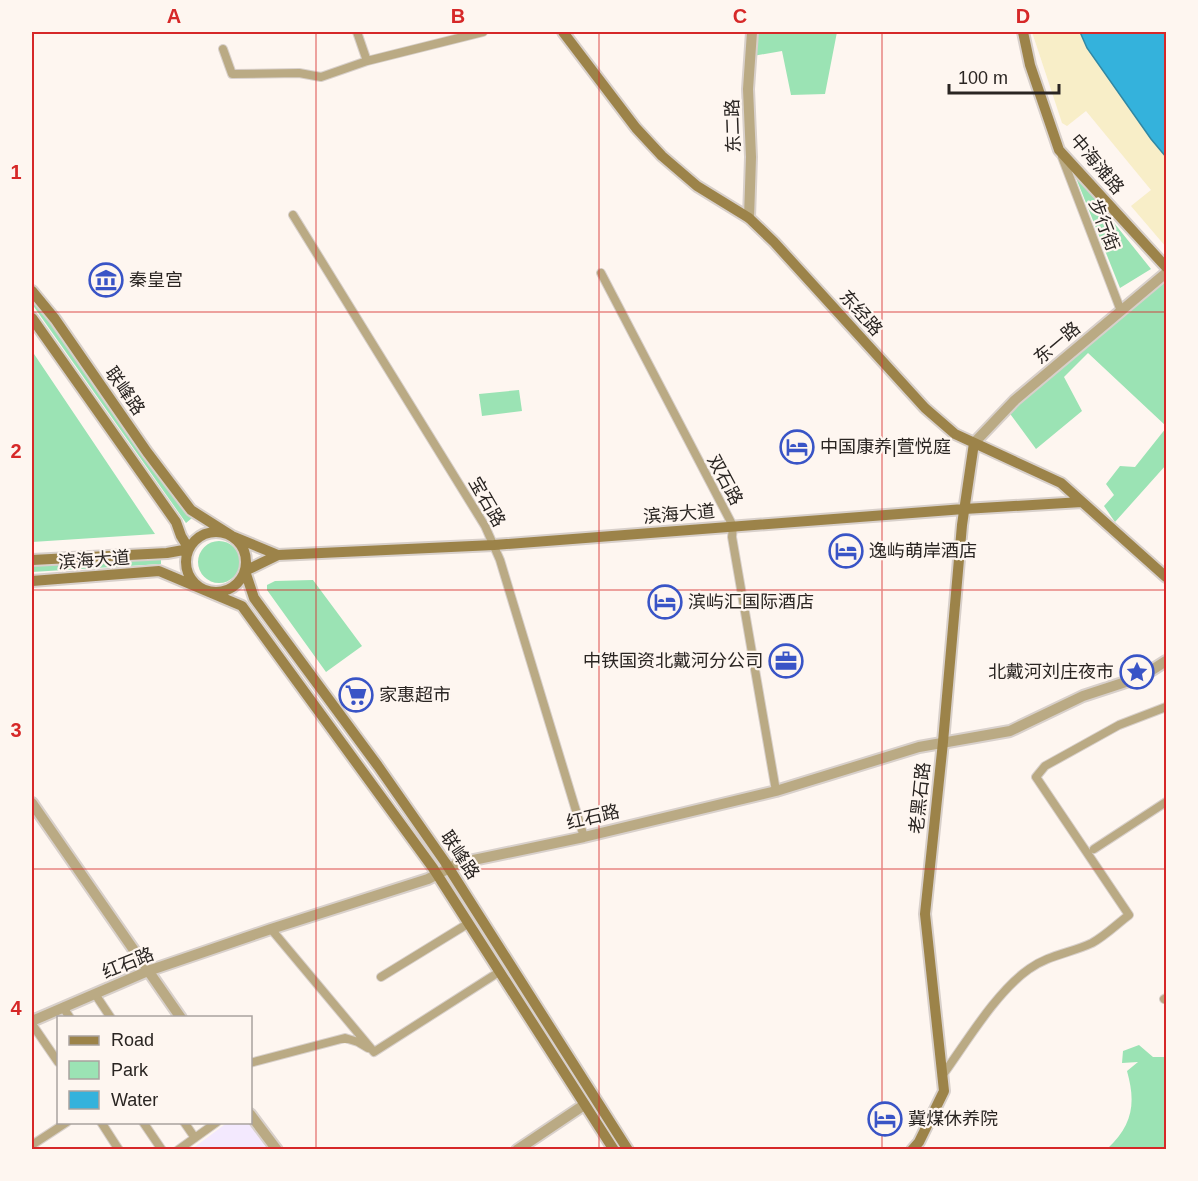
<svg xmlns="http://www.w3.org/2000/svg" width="1198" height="1181" viewBox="0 0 1198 1181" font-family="Arial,'Noto Sans SC',sans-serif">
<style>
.education{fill:#f3e9fe}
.green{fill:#9be3b4}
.sand{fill:#f8eec8}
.water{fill:#34b2dc;stroke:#3188a4;stroke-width:1.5}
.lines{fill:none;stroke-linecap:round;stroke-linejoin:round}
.minor-casing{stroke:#d8d0cb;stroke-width:10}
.tertiary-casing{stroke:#d8d0cb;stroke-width:14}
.secondary-casing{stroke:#d8d0cb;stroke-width:14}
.minor{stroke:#baaa84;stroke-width:8}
.tertiary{stroke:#baaa84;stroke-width:10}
.secondary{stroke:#9c8349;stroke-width:10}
.grid{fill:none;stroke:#d62828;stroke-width:1.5;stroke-opacity:0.55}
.labels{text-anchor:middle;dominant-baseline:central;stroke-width:4.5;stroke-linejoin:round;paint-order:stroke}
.street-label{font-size:18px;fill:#2a2522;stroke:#fef6f0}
.poi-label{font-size:18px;fill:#2a2522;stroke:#fef6f0;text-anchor:start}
.neatline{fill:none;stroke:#d62828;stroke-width:2}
.grid-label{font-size:20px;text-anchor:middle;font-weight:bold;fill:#d62828}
</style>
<rect width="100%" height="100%" fill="#fef6f0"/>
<path class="education" d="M 228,1122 L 249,1123 L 268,1149 L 192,1149 Z"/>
<path class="green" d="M 754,32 L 837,32 L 825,94 L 791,95 L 782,51 L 753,56 Z
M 1074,173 L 1151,269 L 1120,288 Z
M 1161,277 L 1166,283 L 1166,426 L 1088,353 L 1064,377 L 1082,411 L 1036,449 L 1008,411 Z
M 32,296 L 140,449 L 192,518 L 186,523 L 32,304 Z
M 32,351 L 155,534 L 32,542 Z
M 519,390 L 522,411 L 482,416 L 479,394 Z
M 1166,428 L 1166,465 L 1115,522 L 1104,506 L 1114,495 L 1106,484 L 1120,466 L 1135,467 Z
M198 562a21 21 0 1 1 42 0a21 21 0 1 1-42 0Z
M 161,558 L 161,564 L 32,572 L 32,565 Z
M 313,580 L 362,646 L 326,672 L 267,590 L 267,585 L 275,581 Z
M 452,879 L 583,1085 L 580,1087 L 449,881 Z
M 1139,1045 L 1153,1057 L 1166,1057 L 1166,1149 L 1107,1149 C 1133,1125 1136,1103 1127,1071 L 1138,1062 L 1122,1063 L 1123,1051 Z"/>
<path class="sand" d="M 1032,32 L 1080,32 L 1087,48 L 1151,139 L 1166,157 L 1166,247 L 1131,206 L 1151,190 L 1086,111 L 1067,126 L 1062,123 Z"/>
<path class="water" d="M 1080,32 L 1166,32 L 1166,157 L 1151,139 L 1087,48 Z"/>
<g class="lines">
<g class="minor-casing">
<path id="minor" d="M 357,32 L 367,61
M 223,49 L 232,74 L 299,73 L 321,77 L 367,61 L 483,32
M 1062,157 L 1121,311
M 293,215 L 485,526 L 500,560 L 584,837
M 601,273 L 733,526 L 732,537 L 776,791
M 1094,849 L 1166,802
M 271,929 L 374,1052 L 499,972
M 381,977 L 469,923
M 95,994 L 111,1018
M 1164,999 L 1166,998
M 63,1007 L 70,1018
M 32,1024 L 58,1062
M 250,1063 L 345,1038 L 358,1042 L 368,1048
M 942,1076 C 966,1043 996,992 1029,969 C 1048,955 1071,953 1092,943 C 1105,936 1117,924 1129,915 L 1036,777 L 1045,766 L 1119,725 L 1166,707
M 101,1122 L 119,1150
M 143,1122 L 162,1150
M 184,1122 L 195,1138
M 32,1145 L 67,1122
M 178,1150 L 217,1122"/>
</g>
<g class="tertiary-casing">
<path id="tertiary" d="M 749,218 L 751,157 L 748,89 L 752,32
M 974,443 L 1015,400 L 1166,273
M 32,803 L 181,1018
M 32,1021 L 148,971 L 271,929 L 428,879 L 459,863 L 584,837 L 776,791 L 919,747 L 1010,731 L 1083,696 L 1141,677 L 1166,661
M 250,1114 L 277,1150
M 517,1150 L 584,1105"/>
</g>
<g class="secondary-casing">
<path id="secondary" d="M 563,32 L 636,128 L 662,156 L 697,186 L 749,218 L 774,242 L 925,408 L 955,434 L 1061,483 L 1166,577
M 1023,32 L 1030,65 L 1059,150 L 1166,267
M 32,291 L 55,319 L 147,452 L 191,510 L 232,536 L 278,555
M 32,318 L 176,522 L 181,536 L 189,549 L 167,553 L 32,560
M186 562a30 30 0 1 1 60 0a30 30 0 1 1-60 0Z
M 32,581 L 159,571 L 242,606 L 433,868 L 614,1150
M 628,1150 L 445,862 L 378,766 L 254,598 L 245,571 L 278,555 L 494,545 L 964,509 L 1082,502
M 912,1150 L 919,1142 L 944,1091 L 925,914 L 943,742 L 962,525 L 974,443"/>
</g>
<use href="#minor" class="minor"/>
<use href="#tertiary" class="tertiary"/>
<use href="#secondary" class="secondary"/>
</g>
<path class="grid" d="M 316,32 L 316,1150M 599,32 L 599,1150M 882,32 L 882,1150M 32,312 L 1166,312M 32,590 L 1166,590M 32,869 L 1166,869"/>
<defs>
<g id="museum-ring" transform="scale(1.725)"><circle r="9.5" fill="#fef6f0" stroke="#3954c6" stroke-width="1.5"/><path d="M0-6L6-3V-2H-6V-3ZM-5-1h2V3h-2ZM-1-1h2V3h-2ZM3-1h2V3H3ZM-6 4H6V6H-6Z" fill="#3954c6"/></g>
<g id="hotel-ring" transform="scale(1.725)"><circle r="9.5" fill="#fef6f0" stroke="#3954c6" stroke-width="1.5"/><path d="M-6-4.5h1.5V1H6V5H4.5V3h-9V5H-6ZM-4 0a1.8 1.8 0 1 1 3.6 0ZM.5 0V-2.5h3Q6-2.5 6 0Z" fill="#3954c6"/></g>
<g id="office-ring" transform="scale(1.725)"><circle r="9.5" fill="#fef6f0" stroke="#3954c6" stroke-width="1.5"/><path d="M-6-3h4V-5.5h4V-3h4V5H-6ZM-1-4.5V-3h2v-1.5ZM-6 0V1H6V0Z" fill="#3954c6"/></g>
<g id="sight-ring" transform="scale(1.725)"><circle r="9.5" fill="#fef6f0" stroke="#3954c6" stroke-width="1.5"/><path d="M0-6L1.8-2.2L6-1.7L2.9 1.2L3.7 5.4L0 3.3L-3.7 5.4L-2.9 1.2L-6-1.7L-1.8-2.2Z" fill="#3954c6"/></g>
<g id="supermarket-ring" transform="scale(1.725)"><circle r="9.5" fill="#fef6f0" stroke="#3954c6" stroke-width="1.5"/><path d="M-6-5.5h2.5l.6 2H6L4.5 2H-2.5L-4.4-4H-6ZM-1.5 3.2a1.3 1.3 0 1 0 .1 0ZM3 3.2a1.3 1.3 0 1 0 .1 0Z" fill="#3954c6"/></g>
</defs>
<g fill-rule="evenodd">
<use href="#museum-ring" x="106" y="280"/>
<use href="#hotel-ring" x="797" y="447"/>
<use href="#hotel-ring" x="846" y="551"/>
<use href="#hotel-ring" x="665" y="602"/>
<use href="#office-ring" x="786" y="661"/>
<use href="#sight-ring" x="1137" y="672"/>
<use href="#supermarket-ring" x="356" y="695"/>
<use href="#hotel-ring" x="885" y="1119"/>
</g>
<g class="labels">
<g class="street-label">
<text transform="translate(733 126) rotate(-92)">东二路</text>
<text transform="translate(1097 164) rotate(50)">中海滩路</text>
<text transform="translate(1104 225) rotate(69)">步行街</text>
<text transform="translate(861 313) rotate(48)">东经路</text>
<text transform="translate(1057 343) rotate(-40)">东一路</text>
<text transform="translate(125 391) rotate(55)">联峰路</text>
<text transform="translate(725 480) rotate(62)">双石路</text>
<text transform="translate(487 502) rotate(60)">宝石路</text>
<text transform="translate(679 514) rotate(-5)">滨海大道</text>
<text transform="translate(94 560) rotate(-4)">滨海大道</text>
<text transform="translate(920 798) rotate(-84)">老黑石路</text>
<text transform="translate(593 817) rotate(-13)">红石路</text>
<text transform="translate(460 855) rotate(56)">联峰路</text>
<text transform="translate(128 963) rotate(-22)">红石路</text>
</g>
<g class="poi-label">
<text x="129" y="280">秦皇宫</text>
<text x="820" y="447">中国康养|萱悦庭</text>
<text x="869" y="551">逸屿萌岸酒店</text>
<text x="688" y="602">滨屿汇国际酒店</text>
<text x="763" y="661" text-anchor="end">中铁国资北戴河分公司</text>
<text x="1114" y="672" text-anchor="end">北戴河刘庄夜市</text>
<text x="379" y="695">家惠超市</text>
<text x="908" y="1119">冀煤休养院</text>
</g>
</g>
<rect width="1198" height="1181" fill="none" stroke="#fef6f0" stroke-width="66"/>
<rect x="57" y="1016" width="195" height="108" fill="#fef6f0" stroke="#a9a29e" stroke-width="1.5"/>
<rect x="69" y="1036" width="30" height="9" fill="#9c8349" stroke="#a9a29e" stroke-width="1.5"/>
<text x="111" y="1046" font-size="18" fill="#2a2522">Road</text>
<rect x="69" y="1061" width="30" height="18" fill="#9be3b4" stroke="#a9a29e" stroke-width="1.5"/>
<text x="111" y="1076" font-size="18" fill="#2a2522">Park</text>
<rect x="69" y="1091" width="30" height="18" fill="#34b2dc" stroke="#a9a29e" stroke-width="1.5"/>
<text x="111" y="1106" font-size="18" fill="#2a2522">Water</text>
<path d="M949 84v9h110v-9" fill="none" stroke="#2a2522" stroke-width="3"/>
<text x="958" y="84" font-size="18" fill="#2a2522" stroke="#fef6f0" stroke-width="4.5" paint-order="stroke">100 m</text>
<rect x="33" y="33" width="1132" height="1115" class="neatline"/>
<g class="grid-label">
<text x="174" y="23">A</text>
<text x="458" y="23">B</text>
<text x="740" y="23">C</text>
<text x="1023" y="23">D</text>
<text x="16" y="179">1</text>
<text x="16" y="458">2</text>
<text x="16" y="737">3</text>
<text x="16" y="1015">4</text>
</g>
</svg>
